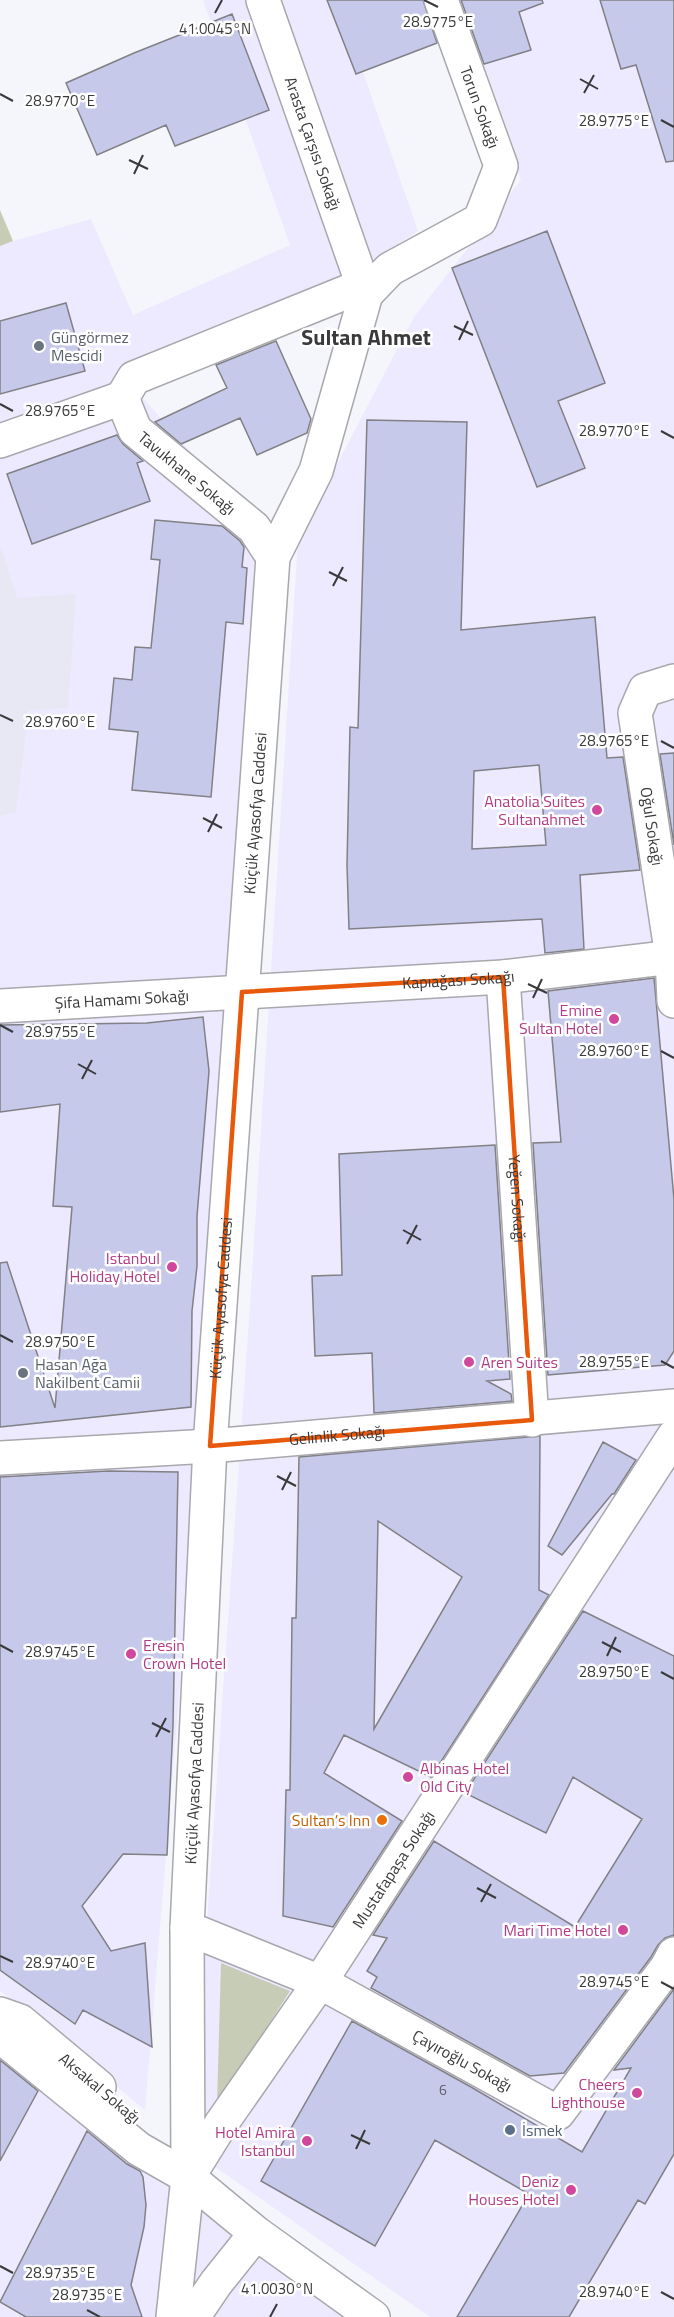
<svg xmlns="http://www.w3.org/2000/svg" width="674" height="2317" viewBox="0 0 674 2317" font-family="'Titillium Web',sans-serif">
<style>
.commercial{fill:#ede9ff}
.built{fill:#e7e8f4}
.green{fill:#c7ccb6}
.building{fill:#c7c9ea;stroke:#808085;stroke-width:1.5;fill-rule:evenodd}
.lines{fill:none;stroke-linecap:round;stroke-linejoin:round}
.minor-casing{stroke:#a8a8ad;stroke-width:36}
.major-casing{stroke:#a8a8ad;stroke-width:36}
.minor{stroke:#fff;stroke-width:33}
.major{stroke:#fff;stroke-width:33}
.marked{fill:none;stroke:#e8590c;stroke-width:4.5;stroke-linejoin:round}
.ticks{fill:none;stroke:#3a3a3c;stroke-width:2}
.worship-dot{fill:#6b7280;stroke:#fff;stroke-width:2}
.hotel-dot{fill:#d1479c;stroke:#fff;stroke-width:2}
.food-dot{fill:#e8710a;stroke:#fff;stroke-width:2}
.service-dot{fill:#5c6f8a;stroke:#fff;stroke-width:2}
.labels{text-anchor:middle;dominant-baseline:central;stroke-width:5;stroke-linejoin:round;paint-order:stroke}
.number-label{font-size:14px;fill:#5d5e68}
.street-label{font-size:16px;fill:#3a3a3c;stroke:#fff}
.worship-label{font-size:16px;fill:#5b616d;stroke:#fff;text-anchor:start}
.hotel-label{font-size:16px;fill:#b23c85;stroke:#fff;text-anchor:end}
.food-label{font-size:16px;fill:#c56008;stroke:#fff;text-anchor:end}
.service-label{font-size:16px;fill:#4e5e75;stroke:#fff;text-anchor:start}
.district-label{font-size:22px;font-weight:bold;fill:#3a3a3c;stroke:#fff}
.ticks-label{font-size:15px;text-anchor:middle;fill:#3a3a3c;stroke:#fff;stroke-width:5;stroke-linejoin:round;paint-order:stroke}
</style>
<rect width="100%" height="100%" fill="#f5f6fb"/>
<path class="commercial" d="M 203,0 L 338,0 L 418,231 L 358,270 L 296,295 L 138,392 L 256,528 L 232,1051 L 145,2110 L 0,1991 L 0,246 L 13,241 L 91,219 L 133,315 L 290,245 Z
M 462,0 L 674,0 L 674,2317 L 430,2317 L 191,2150 L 251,1291 L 298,539 L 414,317 L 521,180 Z
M 0,2048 L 344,2317 L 0,2317 Z"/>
<path class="built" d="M 0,544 L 17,598 L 76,594 L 68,708 L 29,710 L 16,812 L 0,816 Z"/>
<path class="green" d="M 0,210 L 13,241 L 0,246 Z
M 221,1963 L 290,1991 L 217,2106 Z"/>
<path class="building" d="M 327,0 L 423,0 L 437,43 L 356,74 Z
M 461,0 L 542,0 L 543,3 L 519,12 L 531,50 L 484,64 Z
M 600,0 L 674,0 L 674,161 L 666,162 L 636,65 L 621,69 Z
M 232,14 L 269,110 L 175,146 L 166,125 L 97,155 L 66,83 L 134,53 Z
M 547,231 L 605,383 L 558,401 L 585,468 L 537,487 L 452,268 Z
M 66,303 L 85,371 L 0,394 L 0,321 Z
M 276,341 L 311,419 L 307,433 L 257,455 L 240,418 L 181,444 L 155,422 L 227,388 L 216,365 Z
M 367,420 L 467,422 L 461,630 L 595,617 L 607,758 L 623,757 L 640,870 L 580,875 L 584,949 L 545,953 L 542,919 L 349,929 L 347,865 L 350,727 L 358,728 ZM 539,765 L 546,845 L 472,849 L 474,771 Z
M 117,435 L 123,444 L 143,461 L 137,463 L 150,501 L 32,544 L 7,474 Z
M 155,520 L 222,526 L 240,541 L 244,547 L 242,567 L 247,568 L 243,624 L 226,622 L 211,797 L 132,790 L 138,732 L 109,729 L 114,678 L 132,680 L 135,647 L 151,648 L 160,560 L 151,559 Z
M 674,753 L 674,845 L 660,754 Z
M 654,978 L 674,1199 L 674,1351 L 665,1365 L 548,1375 L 533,1143 L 561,1142 L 548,991 Z
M 203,1017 L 209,1071 L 197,1216 L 197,1266 L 192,1311 L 191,1407 L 0,1427 L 0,1263 L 7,1262 L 55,1408 L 72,1207 L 53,1206 L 60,1104 L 0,1112 L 0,1025 L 147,1023 Z
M 495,1145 L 510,1379 L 487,1381 L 511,1394 L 512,1401 L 374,1413 L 372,1353 L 315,1356 L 312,1276 L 342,1275 L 339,1154 Z
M 540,1436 L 539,1590 L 549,1595 L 431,1777 L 344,1735 L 324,1773 L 402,1821 L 333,1927 L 283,1916 L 286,1790 L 290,1790 L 292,1618 L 296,1618 L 299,1457 ZM 378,1521 L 462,1577 L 374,1729 Z
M 603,1442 L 636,1460 L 614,1494 L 612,1494 L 562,1555 L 548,1546 Z
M 108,1471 L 178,1472 L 173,1725 L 167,1855 L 123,1854 L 82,1906 L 111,1951 L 145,1943 L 152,2047 L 83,2010 L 75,2024 L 0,1970 L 0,1477 Z
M 583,1611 L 674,1656 L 674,1935 L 665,1938 L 658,1945 L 651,1957 L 564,2073 L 530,2076 L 371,1988 L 377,1977 L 367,1971 L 387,1938 L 373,1935 L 434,1841 L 575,1927 L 642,1819 L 573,1777 L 546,1833 L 465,1793 Z
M 674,1989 L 674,2154 L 645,2204 L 638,2200 L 569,2317 L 457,2317 L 529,2194 L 435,2140 L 375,2246 L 261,2181 L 352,2021 L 471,2087 L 582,2152 L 631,2068 L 614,2070 Z
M 0,2060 L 38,2091 L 0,2161 Z
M 87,2131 L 127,2164 L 140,2171 L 143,2177 L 146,2205 L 144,2227 L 131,2285 L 142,2317 L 26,2317 L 0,2302 Z"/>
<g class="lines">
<g class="minor-casing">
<g id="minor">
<path id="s1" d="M 263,0 L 366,294"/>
<path d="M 122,398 L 134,378 L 364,285"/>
<path id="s2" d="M 122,398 L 135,430 L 254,528 L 273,557"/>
<path d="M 0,441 L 122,398"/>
<path id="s3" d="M 674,681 L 645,690 L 635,713 L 672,957 L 674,1001"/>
<path id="s4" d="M 503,977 L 532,1420"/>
<path id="s5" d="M 0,1006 L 503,977 L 674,957"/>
<path id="s6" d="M 0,1458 L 210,1446 L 674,1406"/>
<path id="s7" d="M 187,1928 L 320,1982 L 558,2113 L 667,1967 L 674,1954"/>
<path id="s8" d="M 188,2177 L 187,1928 L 210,1446 L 273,557 L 316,471 L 366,294 L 390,269 L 480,220 L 501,166 L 441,0"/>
<path id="s9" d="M 188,2177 L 221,2124 L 320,1982 L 674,1436"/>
</g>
</g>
<g class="major-casing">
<path id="major" d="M 0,2014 L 20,2021 L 99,2087
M 0,2031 L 10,2044 L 139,2149 L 188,2177 L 256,2233 L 373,2317
M 173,2317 L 188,2177
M 193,2317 L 216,2283 L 256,2233"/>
</g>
<use href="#minor" class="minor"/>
<use href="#major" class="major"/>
</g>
<path class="marked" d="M 503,977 L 532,1420 L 210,1446 L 242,992 Z"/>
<path class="ticks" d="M 424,0 L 438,7M 215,13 L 222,0M 580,79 L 598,89M 584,93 L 594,75M 0,94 L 13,101M 661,120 L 674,127M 129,160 L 148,169M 134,174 L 143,155M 454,326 L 473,335M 459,340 L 468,321M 0,404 L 13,411M 661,431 L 674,438M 329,572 L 347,581M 333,586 L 343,567M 0,715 L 13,721M 661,741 L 674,748M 203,818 L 222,828M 208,832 L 217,814M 528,984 L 547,993M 533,998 L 542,979M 0,1025 L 13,1032M 661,1051 L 674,1058M 78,1064 L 96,1074M 82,1079 L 92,1060M 403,1230 L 421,1240M 407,1244 L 417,1225M 0,1335 L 13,1342M 661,1361 L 674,1368M 277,1476 L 296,1486M 282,1490 L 291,1472M 602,1642 L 621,1652M 0,1645 L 13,1652M 607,1656 L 616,1637M 661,1672 L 674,1679M 152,1723 L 170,1732M 156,1737 L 166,1718M 477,1888 L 496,1898M 481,1902 L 491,1884M 0,1956 L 13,1962M 661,1982 L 674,1989M 351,2135 L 370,2144M 356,2149 L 365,2130M 0,2266 L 13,2273M 661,2292 L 674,2299M 87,2310 L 100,2317M 270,2317 L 277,2304"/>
<g class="worship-dot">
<circle cx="39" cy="346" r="6"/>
<circle cx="23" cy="1373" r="6"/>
</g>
<g class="hotel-dot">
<circle cx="597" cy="810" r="6"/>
<circle cx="614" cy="1019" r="6"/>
<circle cx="172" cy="1267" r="6"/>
<circle cx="469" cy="1362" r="6"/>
<circle cx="131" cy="1654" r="6"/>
<circle cx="408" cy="1777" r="6"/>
<circle cx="623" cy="1930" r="6"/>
<circle cx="637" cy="2093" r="6"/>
<circle cx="307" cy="2141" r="6"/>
<circle cx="571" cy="2190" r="6"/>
</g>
<circle class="food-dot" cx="382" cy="1820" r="6"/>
<circle class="service-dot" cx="510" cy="2130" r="6"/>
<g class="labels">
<g class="number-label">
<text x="443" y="2089">6</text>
</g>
<g class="street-label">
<text transform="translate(480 107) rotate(70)">Torun Sokağı</text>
<text stroke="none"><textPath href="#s1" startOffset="152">Arasta Çarşısı Sokağı</textPath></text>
<text stroke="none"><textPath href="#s2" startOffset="102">Tavukhane Sokağı</textPath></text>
<text stroke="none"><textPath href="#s8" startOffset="1366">Küçük Ayasofya Caddesi</textPath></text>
<text stroke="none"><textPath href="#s3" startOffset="170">Oğul Sokağı</textPath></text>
<text stroke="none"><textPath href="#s5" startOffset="459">Kapıağası Sokağı</textPath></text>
<text stroke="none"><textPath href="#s5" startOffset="122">Şifa Hamamı Sokağı</textPath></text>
<text stroke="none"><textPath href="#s4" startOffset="222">Yeğen Sokağı</textPath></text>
<text stroke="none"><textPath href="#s8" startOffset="880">Küçük Ayasofya Caddesi</textPath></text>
<text stroke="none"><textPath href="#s6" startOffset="338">Gelinlik Sokağı</textPath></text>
<text stroke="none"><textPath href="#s8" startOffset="394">Küçük Ayasofya Caddesi</textPath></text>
<text stroke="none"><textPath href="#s9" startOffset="370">Mustafapaşa Sokağı</textPath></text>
<text stroke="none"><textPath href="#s7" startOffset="306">Çayıroğlu Sokağı</textPath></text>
<text transform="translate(100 2088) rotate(40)">Aksakal Sokağı</text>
</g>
<g class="worship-label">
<text x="51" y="337">Güngörmez<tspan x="51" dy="18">Mescidi</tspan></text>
<text x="35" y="1364">Hasan Ağa<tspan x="35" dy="18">Nakilbent Camii</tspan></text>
</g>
<g class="hotel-label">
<text x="585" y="801">Anatolia Suites<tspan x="585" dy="18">Sultanahmet</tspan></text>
<text x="602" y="1010">Emine<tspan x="602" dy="18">Sultan Hotel</tspan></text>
<text x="160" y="1258">Istanbul<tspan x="160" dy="18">Holiday Hotel</tspan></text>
<text x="481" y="1362" text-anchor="start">Aren Suites</text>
<text x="143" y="1645" text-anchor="start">Eresin<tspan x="143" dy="18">Crown Hotel</tspan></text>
<text x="420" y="1768" text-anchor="start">Albinas Hotel<tspan x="420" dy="18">Old City</tspan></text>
<text x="611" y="1930">Mari Time Hotel</text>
<text x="625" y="2084">Cheers<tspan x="625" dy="18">Lighthouse</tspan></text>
<text x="295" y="2132">Hotel Amira<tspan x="295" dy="18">Istanbul</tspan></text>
<text x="559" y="2181">Deniz<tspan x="559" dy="18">Houses Hotel</tspan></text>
</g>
<g class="food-label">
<text x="370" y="1820">Sultan’s Inn</text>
</g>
<g class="service-label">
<text x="522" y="2130">İsmek</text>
</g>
<g class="district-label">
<text x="366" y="337">Sultan Ahmet</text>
</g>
</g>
<g class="ticks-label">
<text x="438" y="27">28.9775°E</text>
<text x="215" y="34">41.0045°N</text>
<text x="60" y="106">28.9770°E</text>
<text x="614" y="126">28.9775°E</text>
<text x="60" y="416">28.9765°E</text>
<text x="614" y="436">28.9770°E</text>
<text x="60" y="727">28.9760°E</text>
<text x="614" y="746">28.9765°E</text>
<text x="60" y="1037">28.9755°E</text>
<text x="614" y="1056">28.9760°E</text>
<text x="60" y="1347">28.9750°E</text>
<text x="614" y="1367">28.9755°E</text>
<text x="60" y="1657">28.9745°E</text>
<text x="614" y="1677">28.9750°E</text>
<text x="60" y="1968">28.9740°E</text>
<text x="614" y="1987">28.9745°E</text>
<text x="60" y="2278">28.9735°E</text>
<text x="277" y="2294">41.0030°N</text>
<text x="614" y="2297">28.9740°E</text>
<text x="87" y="2300">28.9735°E</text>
</g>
</svg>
